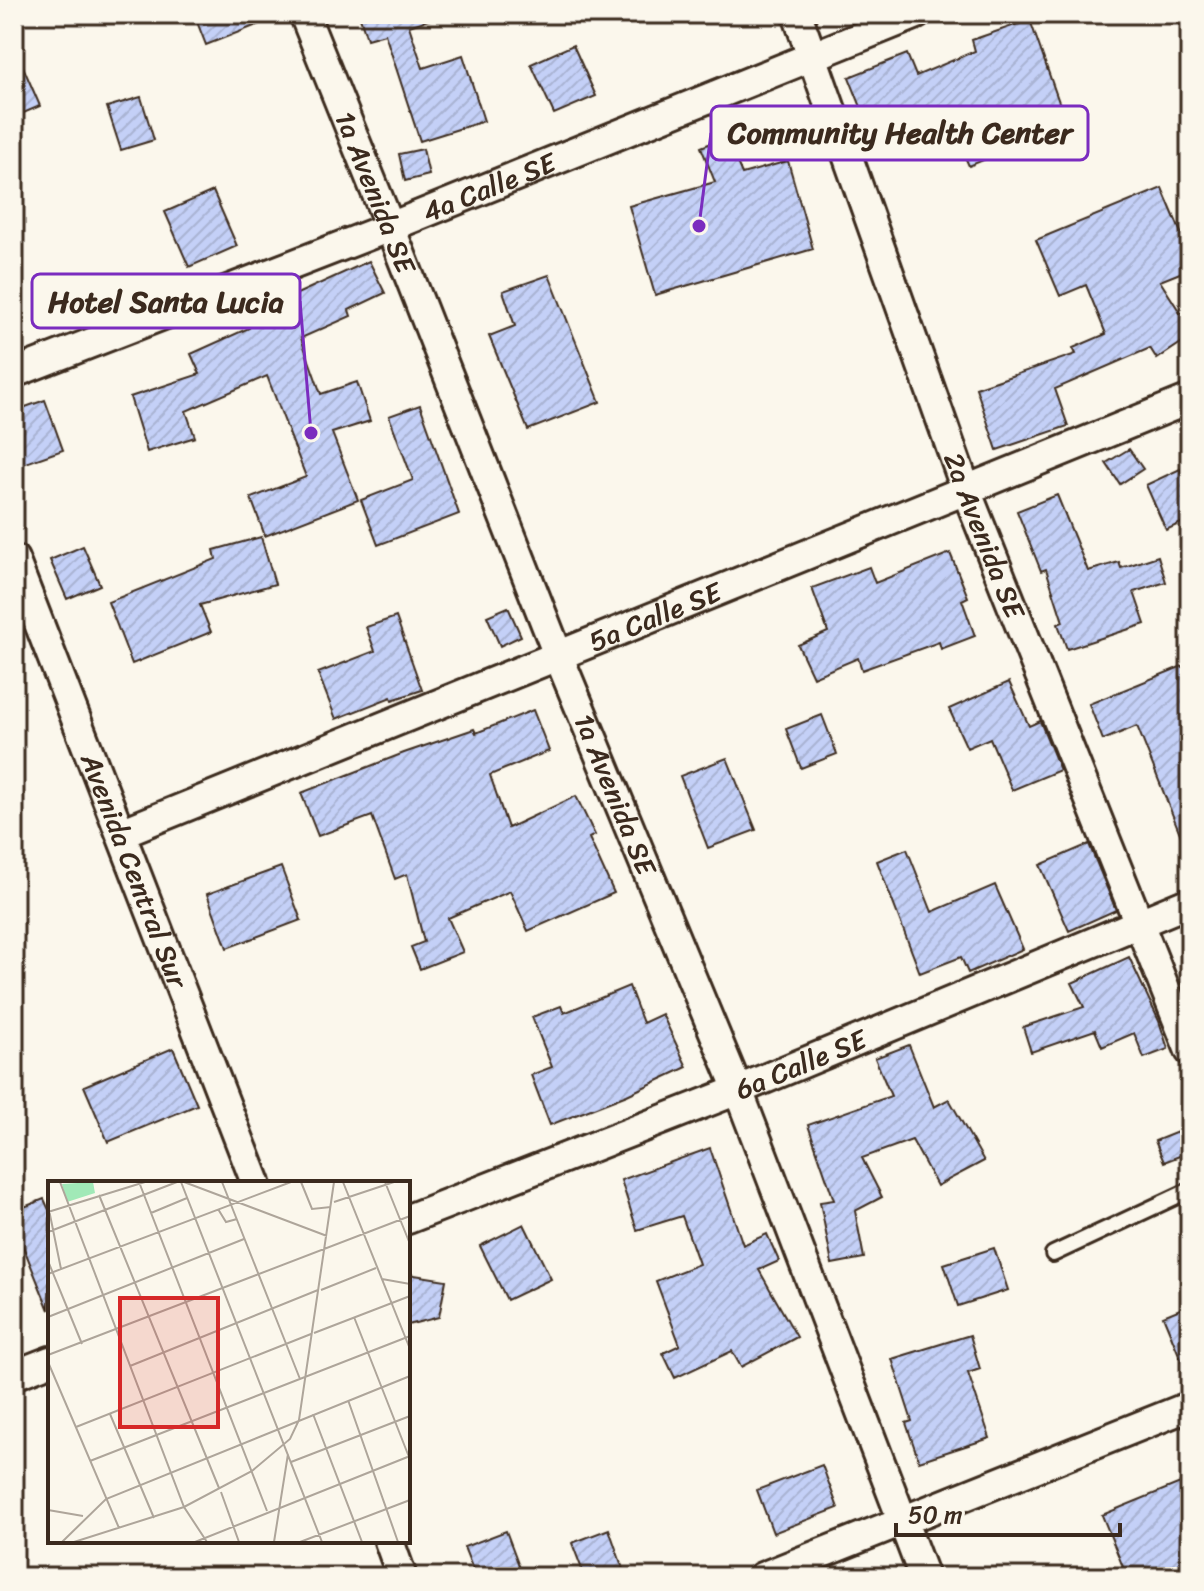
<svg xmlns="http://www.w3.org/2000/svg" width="1204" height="1591" viewBox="0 0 1204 1591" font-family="Sriracha,sans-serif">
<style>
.building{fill:url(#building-hatch);stroke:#3b2a1e;stroke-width:2}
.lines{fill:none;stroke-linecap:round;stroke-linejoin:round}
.service-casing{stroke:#3b2a1e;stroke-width:20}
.minor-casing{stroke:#3b2a1e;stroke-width:34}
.service{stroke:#fbf7ec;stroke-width:14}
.minor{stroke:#fbf7ec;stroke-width:28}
.labels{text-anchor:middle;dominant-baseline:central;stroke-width:7;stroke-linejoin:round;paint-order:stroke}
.street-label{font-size:28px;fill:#3b2a1e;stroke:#fbf7ec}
.inset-road{fill:none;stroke:#aea59a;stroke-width:2}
.view{fill:#d62828;fill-opacity:0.15;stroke:#d62828;stroke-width:4}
.inset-edge{fill:none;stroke:#3b2a1e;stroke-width:4}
.leader{fill:none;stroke:#7b2cbf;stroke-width:3}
.callout-dot{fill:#7b2cbf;stroke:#fbf7ec;stroke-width:3}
.callout{fill:#fbf7ec;stroke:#7b2cbf;stroke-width:3}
.callout-label{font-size:30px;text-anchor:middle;font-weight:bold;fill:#3b2a1e}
</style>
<defs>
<pattern id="building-hatch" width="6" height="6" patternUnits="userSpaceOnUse" patternTransform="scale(2)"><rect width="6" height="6" fill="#c4d0f7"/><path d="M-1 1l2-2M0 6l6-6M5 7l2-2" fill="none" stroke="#a9b3d3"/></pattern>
</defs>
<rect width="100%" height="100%" fill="#fbf7ec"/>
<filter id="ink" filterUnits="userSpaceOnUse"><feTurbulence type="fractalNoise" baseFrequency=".0125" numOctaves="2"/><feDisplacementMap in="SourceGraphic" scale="16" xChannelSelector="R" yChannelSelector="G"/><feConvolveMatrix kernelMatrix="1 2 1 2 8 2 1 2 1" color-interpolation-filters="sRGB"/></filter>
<g filter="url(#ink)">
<path class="building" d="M 194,14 L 280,14 L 280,16 L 206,45 Z
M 359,14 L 430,14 L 431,19 L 409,26 L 423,68 L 463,55 L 484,121 L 420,141 L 385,34 L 367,39 Z
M 1030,20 L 1061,108 L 996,131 L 1005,151 L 969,166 L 954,132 L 944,136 L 940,129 L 879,152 L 849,77 L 907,54 L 916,76 L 975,51 L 972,40 Z
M 573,45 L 596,96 L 554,114 L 531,64 Z
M 14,46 L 40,106 L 14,117 Z
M 141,97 L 154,140 L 121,150 L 107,107 Z
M 726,137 L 742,174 L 788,161 L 813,249 L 655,295 L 629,206 L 715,182 L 701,147 Z
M 423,149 L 429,175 L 405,181 L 399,154 Z
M 1162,188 L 1190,254 L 1190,269 L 1160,281 L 1190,328 L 1190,337 L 1157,359 L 1150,348 L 1055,389 L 1068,426 L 997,450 L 976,388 L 1076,354 L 1073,348 L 1106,334 L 1086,285 L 1060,296 L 1036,240 Z
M 213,191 L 237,246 L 189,267 L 165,212 Z
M 369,261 L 385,293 L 349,310 L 351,316 L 301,338 L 321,394 L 357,382 L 370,421 L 332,433 L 358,500 L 265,536 L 251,498 L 306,477 L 267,376 L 186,411 L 195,437 L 147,452 L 130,397 L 200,374 L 191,354 L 249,328 L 243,309 L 285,294 L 286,299 Z
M 549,275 L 600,402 L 528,430 L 489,336 L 515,326 L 503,291 Z
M 45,400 L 63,450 L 14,467 L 14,411 Z
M 420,405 L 459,514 L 378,545 L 361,500 L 413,480 L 389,416 Z
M 1129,449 L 1143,469 L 1120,484 L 1106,463 Z
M 1180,469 L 1190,492 L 1190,519 L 1166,530 L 1146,485 Z
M 1057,495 L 1088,571 L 1119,562 L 1121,568 L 1158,556 L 1166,582 L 1134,592 L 1145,624 L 1067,649 L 1058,624 L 1063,622 L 1046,569 L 1041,571 L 1017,511 Z
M 261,537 L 275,584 L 200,605 L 211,632 L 132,664 L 108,602 L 216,559 L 214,550 Z
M 83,546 L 100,585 L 67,599 L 50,560 Z
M 950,553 L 968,597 L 962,600 L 975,636 L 941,649 L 939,642 L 862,670 L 858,658 L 813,677 L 798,645 L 828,632 L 812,588 L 869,567 L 875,583 Z
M 508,607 L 521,636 L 500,646 L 487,616 Z
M 396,617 L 422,690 L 392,700 L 391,697 L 336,719 L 318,673 L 375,651 L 366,627 Z
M 1190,663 L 1190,855 L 1189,856 L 1137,726 L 1103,740 L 1089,704 Z
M 1009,682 L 1029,726 L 1040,721 L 1060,770 L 1012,790 L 990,738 L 967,748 L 949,709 Z
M 533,710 L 549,751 L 490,775 L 508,828 L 576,796 L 595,835 L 589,838 L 614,893 L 528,931 L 510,891 L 448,918 L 463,952 L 420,969 L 411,947 L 424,942 L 407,874 L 395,879 L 372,816 L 318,836 L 301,793 L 404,753 L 474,729 L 476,733 Z
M 822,715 L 837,754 L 801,768 L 786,729 Z
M 727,758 L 756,830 L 708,848 L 680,776 Z
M 1089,844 L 1116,910 L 1069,931 L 1040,865 Z
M 907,849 L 932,912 L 995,885 L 1023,949 L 968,973 L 961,957 L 920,973 L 877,861 Z
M 281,867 L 301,920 L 227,948 L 207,894 Z
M 1129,957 L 1159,1021 L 1168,1049 L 1144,1058 L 1134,1033 L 1102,1047 L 1095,1030 L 1031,1052 L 1023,1027 L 1084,1007 L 1072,983 Z
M 629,986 L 643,1023 L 662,1014 L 687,1067 L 627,1095 L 550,1125 L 531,1075 L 552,1067 L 532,1017 L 561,1006 L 564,1013 Z
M 909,1045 L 934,1107 L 949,1099 L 984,1161 L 937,1186 L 912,1140 L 862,1158 L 882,1197 L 855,1211 L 864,1258 L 832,1264 L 820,1202 L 834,1200 L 808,1125 L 891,1096 L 875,1058 Z
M 173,1048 L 197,1105 L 108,1142 L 84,1086 Z
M 1190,1127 L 1190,1152 L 1164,1162 L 1155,1141 Z
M 710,1148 L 743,1245 L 767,1234 L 779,1261 L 759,1270 L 797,1337 L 741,1367 L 732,1351 L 675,1378 L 663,1353 L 680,1345 L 656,1281 L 699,1264 L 682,1216 L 637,1230 L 621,1180 Z
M 44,1199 L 50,1212 L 49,1310 L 14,1224 L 14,1211 Z
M 524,1224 L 551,1279 L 507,1300 L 480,1246 Z
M 994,1248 L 1008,1290 L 958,1306 L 944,1264 Z
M 408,1274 L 446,1280 L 439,1317 L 408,1325 Z
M 1190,1305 L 1190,1379 L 1189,1379 L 1163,1316 Z
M 970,1335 L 980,1369 L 968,1373 L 990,1438 L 919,1461 L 906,1423 L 912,1421 L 892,1359 Z
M 822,1465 L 838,1508 L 773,1533 L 757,1490 Z
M 1190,1479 L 1190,1577 L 1127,1577 L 1102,1515 Z
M 609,1529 L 624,1572 L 610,1577 L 585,1577 L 572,1543 Z
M 506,1531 L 521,1571 L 506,1577 L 476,1577 L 464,1547 Z"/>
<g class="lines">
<g class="service-casing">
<path id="service" d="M 1053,1254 L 1190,1190"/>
</g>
<g class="minor-casing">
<g id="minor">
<path id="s1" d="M 304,14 L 390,227 L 558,655 L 738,1090 L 924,1577"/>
<path id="s2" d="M 797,14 L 966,490 L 1190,1051"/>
<path id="s3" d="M 14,373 L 390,227 L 917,14"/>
<path id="s4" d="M 14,559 L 256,1183"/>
<path id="s5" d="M 121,833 L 1190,399"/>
<path id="s6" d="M 408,1219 L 738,1090 L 1190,902"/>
<path d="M 14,1375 L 50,1361"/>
<path d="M 389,1541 L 402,1577"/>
<path d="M 762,1577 L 1190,1406"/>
</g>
</g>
<use href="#service" class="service"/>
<use href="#minor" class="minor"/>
</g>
</g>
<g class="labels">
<g class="street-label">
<text stroke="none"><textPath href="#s3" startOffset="510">4a Calle SE</textPath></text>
<text stroke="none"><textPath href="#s1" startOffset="192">1a Avenida SE</textPath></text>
<text stroke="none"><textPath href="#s2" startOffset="554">2a Avenida SE</textPath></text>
<text stroke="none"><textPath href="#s5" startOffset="576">5a Calle SE</textPath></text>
<text stroke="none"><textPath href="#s1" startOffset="840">1a Avenida SE</textPath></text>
<text stroke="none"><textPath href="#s4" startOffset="334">Avenida Central Sur</textPath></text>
<text stroke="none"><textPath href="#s6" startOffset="422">6a Calle SE</textPath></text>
</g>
</g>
<g transform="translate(48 1181)">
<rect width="362" height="362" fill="#fbf7ec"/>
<path d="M 45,1 L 47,12 L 19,21 L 14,3 Z" fill="#a1e9b7"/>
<path class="inset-road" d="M 12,1 L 136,326 L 159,361M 91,1 L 219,330M 133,1 L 274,361M 136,1 L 279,55M 174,1 L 252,198M 253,1 L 264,28 L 283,26M 295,1 L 362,168M 337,1 L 362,63M 51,14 L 171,307M 286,21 L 346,1M 0,24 L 13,88M 170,28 L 178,41 L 189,38M 0,31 L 97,1M 103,32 L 139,17M 0,51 L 129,1M 0,80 L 34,163M 0,93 L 243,1M 334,98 L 362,103M 273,109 L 328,87M 0,136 L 196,58M 306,136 L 361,276M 266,152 L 362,115M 0,174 L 362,35M 0,181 L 71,347M 82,185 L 270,109M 300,219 L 350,361M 62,233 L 106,337M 265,233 L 314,361M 28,246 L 263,153M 42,280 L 362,155M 243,281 L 362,235M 173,311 L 191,361M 0,329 L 35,335M 14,361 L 58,318 L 362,195M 26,361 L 136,326 L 204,290 L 242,258 L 251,239 L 286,1M 147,361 L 362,275M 226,361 L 240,273M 252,361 L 362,319"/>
<path class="view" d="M 72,117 L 170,117 L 170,246 L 72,246 Z"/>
<rect width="362" height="362" class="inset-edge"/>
</g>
<path class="leader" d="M699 226L711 133M311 433L300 301"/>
<g class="callout-dot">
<circle cx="699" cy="226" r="8"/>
<circle cx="311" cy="433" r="8"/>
</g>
<g class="callout">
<rect x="711" y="106" width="377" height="54" rx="8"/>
<rect x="32" y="274" width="268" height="54" rx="8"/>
</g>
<g class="callout-label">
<text x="900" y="143">Community Health Center</text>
<text x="166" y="312">Hotel Santa Lucia</text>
</g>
<rect width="1204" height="1591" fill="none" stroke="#fbf7ec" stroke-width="48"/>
<rect x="24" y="24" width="1156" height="1543" fill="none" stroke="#3b2a1e" stroke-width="3" filter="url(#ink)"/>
<path d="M896 1523v12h224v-12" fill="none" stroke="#3b2a1e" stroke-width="4"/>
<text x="908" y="1523" font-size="24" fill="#3b2a1e" stroke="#fbf7ec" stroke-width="6" paint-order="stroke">50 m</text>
</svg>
